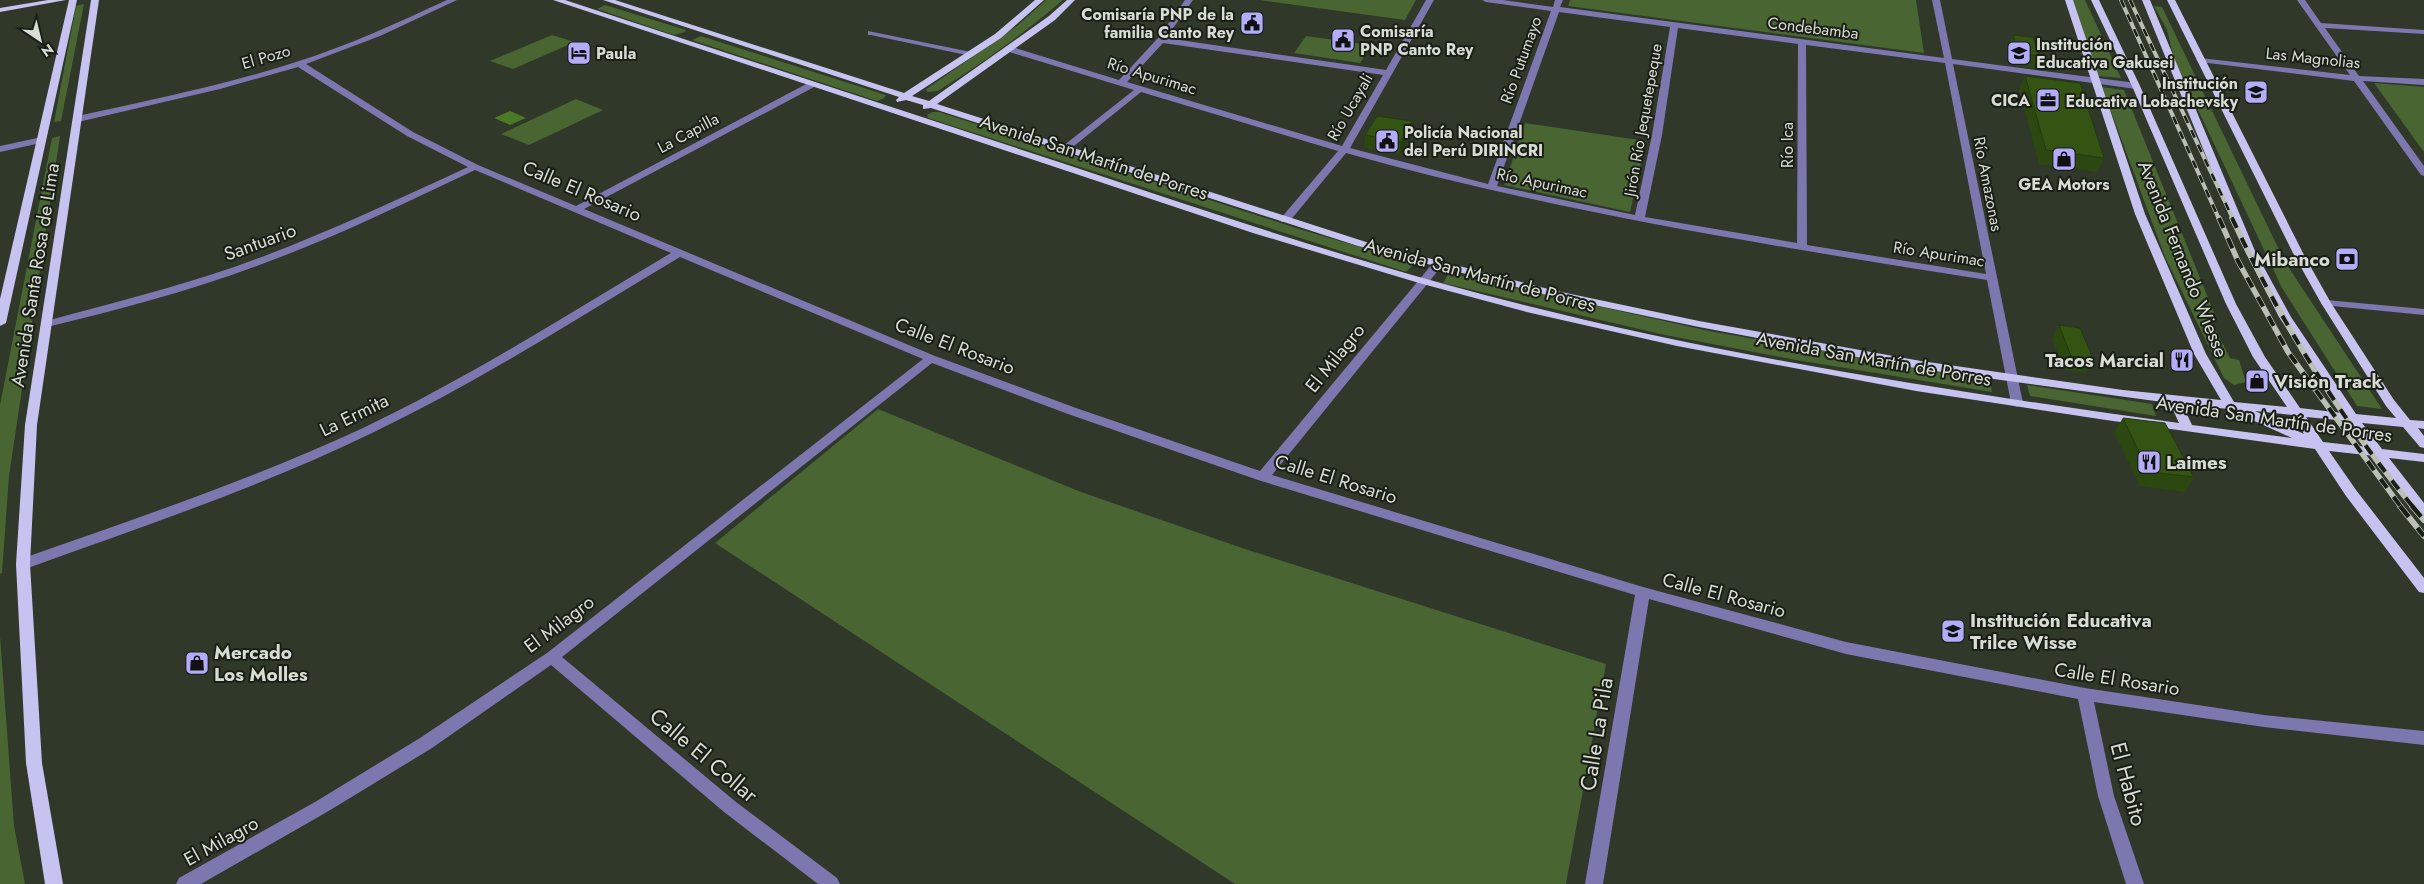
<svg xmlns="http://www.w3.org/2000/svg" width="2424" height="884" viewBox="0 0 2424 884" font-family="Jost,sans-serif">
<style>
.green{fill:#486532}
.water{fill:#4c7924}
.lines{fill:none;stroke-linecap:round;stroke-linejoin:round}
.minor{fill:#7c77ae;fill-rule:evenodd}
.major{fill:#c6c3f0;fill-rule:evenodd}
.rail-far2-casing{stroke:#b9c0b5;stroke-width:4}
.rail-far1-casing{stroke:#b9c0b5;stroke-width:5.5}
.rail-casing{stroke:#b9c0b5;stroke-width:6}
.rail-far2{stroke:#1a1e17;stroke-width:2.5;stroke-dasharray:8;stroke-linecap:butt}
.rail-far1{stroke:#1a1e17;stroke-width:4;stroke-dasharray:11;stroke-linecap:butt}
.rail{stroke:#1a1e17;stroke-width:4.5;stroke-dasharray:14;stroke-linecap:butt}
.wall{fill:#2c4810}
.shaded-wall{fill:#243b0d}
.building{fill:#335413;stroke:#243b0d}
.labels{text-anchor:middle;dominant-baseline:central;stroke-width:4;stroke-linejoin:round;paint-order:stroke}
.far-poi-label{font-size:16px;font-weight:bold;fill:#d7ddd3;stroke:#1a1e17;text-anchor:start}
.far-street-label{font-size:16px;fill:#d7ddd3;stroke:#1a1e17}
.street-label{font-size:19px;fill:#d7ddd3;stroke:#1a1e17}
.poi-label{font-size:19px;font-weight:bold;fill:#d7ddd3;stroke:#1a1e17;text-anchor:start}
.near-street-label{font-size:22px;fill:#d7ddd3;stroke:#1a1e17}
</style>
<rect width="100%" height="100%" fill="#2f3829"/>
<path class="green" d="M 1046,0 L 1063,0 C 1022,35 984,62 938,91 L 928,92 L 925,90 L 1018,25 Z
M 1260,0 L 1416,0 L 1405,20 Z
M 1570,0 L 1916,0 L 1924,53 L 1568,6 Z
M 2070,0 L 2085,0 L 2121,78 L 2097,76 Z
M 84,4 L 61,121 L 54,122 L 76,6 Z
M 605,5 L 686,30 L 685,32 L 674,35 L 597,9 Z
M 2154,6 L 2162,7 L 2285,262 L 2382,409 L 2357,406 L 2282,288 L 2174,59 L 2167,30 Z
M 552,35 L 575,42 L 513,69 L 490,61 Z
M 701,36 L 886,95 L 884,98 L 877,101 L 692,40 Z
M 1306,36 L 1371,45 L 1360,63 L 1294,53 Z
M 2374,83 L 2424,87 L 2424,152 Z
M 2102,87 L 2124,90 L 2215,315 L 2208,315 L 2230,358 L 2239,360 L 2246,382 L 2234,385 L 2224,378 L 2165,257 Z
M 576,99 L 603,110 L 529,145 L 501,134 Z
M 932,112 L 939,112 L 1299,229 L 1415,263 L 1406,272 L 928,118 L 927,115 Z
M 1525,123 L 1646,141 L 1630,212 L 1504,185 Z
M 60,136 L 9,476 L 2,573 L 0,574 L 0,405 L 52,138 Z
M 1449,273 L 1709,331 L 1990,380 L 1992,392 L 1796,360 L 1660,334 L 1443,283 Z
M 2027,385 L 2152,404 L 2156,416 L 2030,396 Z
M 878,409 L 1081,492 L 1245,549 L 1606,664 L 1566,884 L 1235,884 L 715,543 Z
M 0,636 L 14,826 L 25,884 L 0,884 Z"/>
<path class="water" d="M 510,111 L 526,118 L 510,125 L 494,118 Z"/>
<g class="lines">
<path class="minor" d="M 447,0 L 457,0 L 380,36 L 306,64 L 413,132 L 478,165 L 576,206 L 810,82 L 816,82 L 816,86 L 584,209 L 935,356 L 1076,408 L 1260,471 L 1433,263 L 1441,263 L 1441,267 L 1272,475 L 1643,587 L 1846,642 L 2085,688 L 2264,715 L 2424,731 L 2424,745 L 2264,727 L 2094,702 L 2114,796 L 2144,884 L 2126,884 L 2098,796 L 2078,699 L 1846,654 L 1649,599 L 1603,884 L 1585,884 L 1635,595 L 1258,480 L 1068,414 L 932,363 L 562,657 L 736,802 L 837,878 L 840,884 L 818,884 L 724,812 L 551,665 L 432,748 L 327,812 L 201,884 L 176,884 L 179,878 L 315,802 L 420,738 L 547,653 L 923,359 L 680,257 C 579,317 479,382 372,433 C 261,487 144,526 28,568 L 18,568 L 16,564 L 18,560 C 134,519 251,480 363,428 C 470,377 570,313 671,253 L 475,170 C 407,202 340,235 270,261 C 197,289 122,309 47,327 L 43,326 L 41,324 L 43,322 C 108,304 173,288 237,266 C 316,238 392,202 468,167 L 407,136 L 298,67 L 220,89 L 78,122 L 74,119 L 78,116 C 151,100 225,85 296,62 C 347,46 397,23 447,0 Z
M 1185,0 L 1193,0 L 1166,38 L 1386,70 L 1426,0 L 1434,0 L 1350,148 L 1488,184 L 1551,11 L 1486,2 L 1482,0 L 1503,0 L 1553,7 L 1555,0 L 1563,0 L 1560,7 L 1944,58 L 1932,0 L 1940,0 L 1952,59 L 2136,83 L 2140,86 L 2136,89 L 1953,64 L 2023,403 L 2017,407 L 2011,403 L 1987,280 C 1772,246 1556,212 1346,153 L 1289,222 L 1281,222 L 1281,218 L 1338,151 L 1141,92 L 1069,150 L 1063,150 L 1063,146 L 1134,90 L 1006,51 L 1006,47 L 1012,47 L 1119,80 L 1158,38 ZM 1559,12 L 1670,27 L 1652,135 L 1635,215 L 1497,186 ZM 1678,28 L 1798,44 L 1797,243 L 1645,217 L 1662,135 ZM 1163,43 L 1383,75 L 1342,146 L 1127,82 ZM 1806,45 L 1945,63 L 1986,274 L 1807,245 Z
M 2297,0 L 2305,0 L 2321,23 L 2424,30 L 2424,34 L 2325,28 L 2359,76 L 2424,79 L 2424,85 L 2363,81 L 2424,166 L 2424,176 L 2421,175 L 2354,81 L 2200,62 L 2196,60 L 2200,58 L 2350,75 Z
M 868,31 L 971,52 L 975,54 L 971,56 L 871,35 L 868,35 Z
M 42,137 L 45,138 L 45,142 L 0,152 L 0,146 Z
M 2326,300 L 2424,309 L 2424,315 L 2322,305 L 2321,303 Z"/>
<path class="major" d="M 48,0 L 66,0 L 0,12 L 0,8 Z
M 69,0 L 77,0 L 6,323 L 0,326 L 0,299 Z
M 91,0 L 99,0 L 37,425 L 30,564 L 42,763 L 63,884 L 45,884 L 26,763 L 16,564 L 25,425 Z
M 553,0 L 565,0 C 733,55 900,110 1068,165 C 1206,211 1344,258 1485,295 C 1712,355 1946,391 2179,423 L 2170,403 L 1921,369 L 1699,327 L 1551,296 L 1358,246 L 931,108 L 923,109 L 923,105 L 906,100 L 897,102 L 896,100 L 899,97 L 603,0 L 615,0 L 904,93 L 995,34 L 1035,0 L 1044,0 L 1001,38 L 912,96 L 929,101 L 1049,16 L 1067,0 L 1075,0 L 1055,20 L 937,104 L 1366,242 L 1552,290 L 1699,321 L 1921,361 L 2123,390 L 2221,400 L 2194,354 L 2135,214 L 2065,0 L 2073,0 L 2145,214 L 2206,354 L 2234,402 L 2287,407 L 2253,357 L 2226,304 L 2132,86 L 2091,0 L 2099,0 L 2140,86 L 2236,304 L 2265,357 L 2300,408 L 2342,413 L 2279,317 L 2245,251 L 2142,0 L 2150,0 L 2255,251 L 2291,317 L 2356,414 L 2396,418 L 2386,406 L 2321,303 L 2294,255 L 2167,0 L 2175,0 L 2304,255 L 2331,303 L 2394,400 L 2410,420 L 2424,421 L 2424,429 L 2418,428 L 2424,436 L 2424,448 L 2420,447 L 2403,427 L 2362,423 L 2382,449 L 2424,454 L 2424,462 L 2389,458 L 2424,503 L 2424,517 L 2419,515 L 2375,456 L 2329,451 L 2356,490 L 2424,578 L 2424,593 L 2419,592 L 2346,496 L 2315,449 L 2106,420 L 1916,391 L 1677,346 L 1531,313 L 1419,283 L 1253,233 ZM 2182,404 L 2228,409 L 2292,438 L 2192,425 ZM 2255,411 L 2292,415 L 2304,434 ZM 2306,417 L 2348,421 L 2368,447 L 2323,442 Z"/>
<g class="rail-far2-casing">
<path id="rail-far2" d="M 2121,0 L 2219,219
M 2130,0 L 2233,219"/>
</g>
<g class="rail-far1-casing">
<path id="rail-far1" d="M 2219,218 L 2238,261 L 2288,352 L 2401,507
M 2232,218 C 2280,321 2341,419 2413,507"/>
</g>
<g class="rail-casing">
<path id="rail" d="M 2400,506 L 2424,536
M 2412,506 L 2424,520"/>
</g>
<use href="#rail-far2" class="rail-far2"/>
<use href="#rail-far1" class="rail-far1"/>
<use href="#rail" class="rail"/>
</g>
<path class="wall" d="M 2013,35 L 2039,56 L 2034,68 L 2013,65 L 2008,46 Z
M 2025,76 L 2104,158 L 2097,172 L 2039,164 L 2019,89 Z
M 1410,134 L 1400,154 L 1364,148 L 1365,135 Z
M 2059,325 L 2093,359 L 2086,373 L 2064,370 L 2052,339 Z
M 2123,418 L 2194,477 L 2185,492 L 2140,486 L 2114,432 Z"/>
<path class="shaded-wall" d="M 1412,121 L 1410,134 L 1400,154 L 1401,142 Z"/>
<path class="building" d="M 2013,35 L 2033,37 L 2039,56 L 2018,53 Z
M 2025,76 L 2080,83 L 2104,158 L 2046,150 Z
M 1377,116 L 1412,121 L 1401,142 L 1365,135 Z
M 2059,325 L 2080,328 L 2093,359 L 2071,356 Z
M 2123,418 L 2165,423 L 2194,477 L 2149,472 Z"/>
<defs>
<g id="civic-square" transform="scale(1.25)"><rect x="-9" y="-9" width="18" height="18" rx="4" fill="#b3acf9" stroke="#1a1e17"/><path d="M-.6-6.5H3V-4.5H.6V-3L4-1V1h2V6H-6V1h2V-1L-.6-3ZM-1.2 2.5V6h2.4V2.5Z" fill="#111"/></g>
<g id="hotel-square" transform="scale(1.25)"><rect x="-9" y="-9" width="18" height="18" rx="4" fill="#b3acf9" stroke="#1a1e17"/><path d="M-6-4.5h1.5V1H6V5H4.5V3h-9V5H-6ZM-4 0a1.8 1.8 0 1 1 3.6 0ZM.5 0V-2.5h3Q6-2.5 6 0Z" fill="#111"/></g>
<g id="school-square" transform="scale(1.25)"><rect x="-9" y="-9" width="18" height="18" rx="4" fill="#b3acf9" stroke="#1a1e17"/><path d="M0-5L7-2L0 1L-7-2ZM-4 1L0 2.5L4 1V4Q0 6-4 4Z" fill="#111"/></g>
<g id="office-square" transform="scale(1.25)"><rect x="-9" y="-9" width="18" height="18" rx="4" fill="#b3acf9" stroke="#1a1e17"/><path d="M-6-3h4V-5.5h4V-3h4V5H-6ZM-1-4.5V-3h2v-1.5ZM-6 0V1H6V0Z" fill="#111"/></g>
<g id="shop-square" transform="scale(1.25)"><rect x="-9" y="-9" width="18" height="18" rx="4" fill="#b3acf9" stroke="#1a1e17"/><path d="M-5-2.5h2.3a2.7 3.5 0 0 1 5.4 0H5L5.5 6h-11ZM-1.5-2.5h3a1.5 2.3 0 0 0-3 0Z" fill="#111"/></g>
<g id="bank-square" transform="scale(1.25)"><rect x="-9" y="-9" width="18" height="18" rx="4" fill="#b3acf9" stroke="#1a1e17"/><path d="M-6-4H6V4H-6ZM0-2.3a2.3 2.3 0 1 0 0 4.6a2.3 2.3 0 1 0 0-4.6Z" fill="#111"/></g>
<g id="restaurant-square" transform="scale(1.25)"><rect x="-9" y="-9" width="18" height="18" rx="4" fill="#b3acf9" stroke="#1a1e17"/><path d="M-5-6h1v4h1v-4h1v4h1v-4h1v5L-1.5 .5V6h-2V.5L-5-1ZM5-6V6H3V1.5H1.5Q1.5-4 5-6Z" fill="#111"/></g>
</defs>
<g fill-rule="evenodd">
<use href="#civic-square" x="1252" y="23"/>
<use href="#civic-square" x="1343" y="40"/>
<use href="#hotel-square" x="579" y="53"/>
<use href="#school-square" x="2019" y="53"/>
<use href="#school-square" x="2256" y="92"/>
<use href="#office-square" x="2048" y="100"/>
<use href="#civic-square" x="1387" y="141"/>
<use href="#shop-square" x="2064" y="159"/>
<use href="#bank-square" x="2347" y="259"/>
<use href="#restaurant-square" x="2182" y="360"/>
<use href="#shop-square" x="2257" y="381"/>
<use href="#restaurant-square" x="2149" y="462"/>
<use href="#school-square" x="1953" y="631"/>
<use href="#shop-square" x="197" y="663"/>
</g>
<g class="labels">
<g class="far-poi-label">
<text x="1234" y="14" text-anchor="end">Comisaría PNP de la<tspan x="1234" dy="18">familia Canto Rey</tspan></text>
<text x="1360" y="31">Comisaría<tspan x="1360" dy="18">PNP Canto Rey</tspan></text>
<text x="2036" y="44">Institución<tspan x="2036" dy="18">Educativa Gakusei</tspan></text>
<text x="596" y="53">Paula</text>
<text x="2238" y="83" text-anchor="end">Institución<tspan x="2238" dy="18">Educativa Lobachevsky</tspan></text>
<text x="2030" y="100" text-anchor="end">CICA</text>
<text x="1404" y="132">Policía Nacional<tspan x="1404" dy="18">del Perú DIRINCRI</tspan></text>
<text x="2064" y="184" text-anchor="middle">GEA Motors</text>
</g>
<g class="far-street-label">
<text transform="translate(1813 28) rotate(7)">Condebamba</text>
<text transform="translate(266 57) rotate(-16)">El Pozo</text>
<text transform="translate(2313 58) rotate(6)">Las Magnolias</text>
<text transform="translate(1521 60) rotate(-70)">Río Putumayo</text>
<text transform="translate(1152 76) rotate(17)">Río Apurimac</text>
<text transform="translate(1350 107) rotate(-60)">Río Ucayali</text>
<text transform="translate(1643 120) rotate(-80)">Jirón Río Jequetepeque</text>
<text transform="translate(688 133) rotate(-28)">La Capilla</text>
<text transform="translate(1787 145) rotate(-90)">Río Ica</text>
<text transform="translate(1542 183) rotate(12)">Río Apurimac</text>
<text transform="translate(1988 184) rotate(79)">Río Amazonas</text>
<text transform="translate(1939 254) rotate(9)">Río Apurimac</text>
</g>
<g class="street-label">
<text transform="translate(1094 157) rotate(18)">Avenida San Martín de Porres</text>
<text transform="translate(582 191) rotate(23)">Calle El Rosario</text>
<text transform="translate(260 242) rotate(-20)">Santuario</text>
<text transform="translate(2183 259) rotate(68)">Avenida Fernando Wiesse</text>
<text transform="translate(35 275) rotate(-81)">Avenida Santa Rosa de Lima</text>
<text transform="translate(1480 275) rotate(15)">Avenida San Martín de Porres</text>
<text transform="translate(955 346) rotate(21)">Calle El Rosario</text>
<text transform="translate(1335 358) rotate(-51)">El Milagro</text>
<text transform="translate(1874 359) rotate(10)">Avenida San Martín de Porres</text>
<text transform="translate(354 415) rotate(-26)">La Ermita</text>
<text transform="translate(2274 419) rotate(8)">Avenida San Martín de Porres</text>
<text transform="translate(1336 479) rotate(17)">Calle El Rosario</text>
<text transform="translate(1724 595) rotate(15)">Calle El Rosario</text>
<text transform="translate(559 624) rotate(-37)">El Milagro</text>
<text transform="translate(2117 679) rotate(9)">Calle El Rosario</text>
<text transform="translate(221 841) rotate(-29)">El Milagro</text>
</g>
<g class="poi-label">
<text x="2330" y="259" text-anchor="end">Mibanco</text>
<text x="2164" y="360" text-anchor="end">Tacos Marcial</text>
<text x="2274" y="381">Visión Track</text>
<text x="2166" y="462">Laimes</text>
<text x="1970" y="620">Institución Educativa<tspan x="1970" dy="22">Trilce Wisse</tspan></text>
<text x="214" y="652">Mercado<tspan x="214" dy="22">Los Molles</tspan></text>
</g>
<g class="near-street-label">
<text transform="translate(1596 734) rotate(-81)">Calle La Pila</text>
<text transform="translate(704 755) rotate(40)">Calle El Collar</text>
<text transform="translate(2129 784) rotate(75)">El Habito</text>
</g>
</g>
<g transform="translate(40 40) rotate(145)" stroke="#1a1e17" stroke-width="4" paint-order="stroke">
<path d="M0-4L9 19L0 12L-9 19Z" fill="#d7ddd3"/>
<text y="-8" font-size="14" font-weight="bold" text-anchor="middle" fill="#d7ddd3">N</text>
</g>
</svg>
